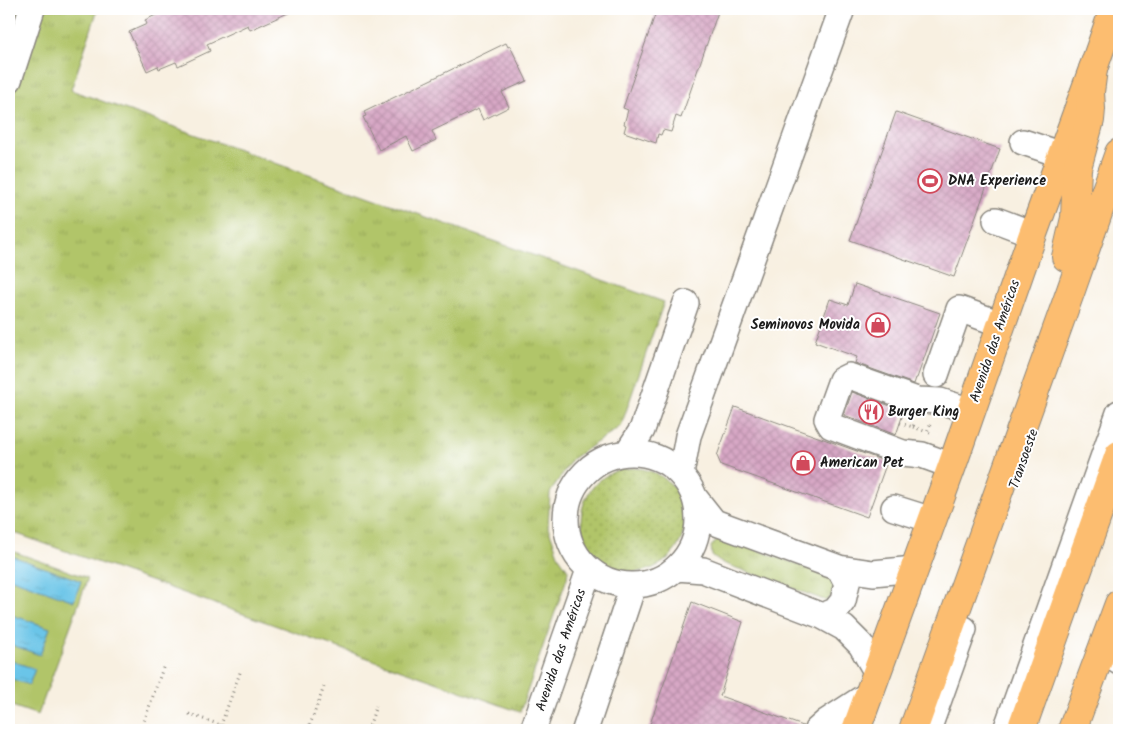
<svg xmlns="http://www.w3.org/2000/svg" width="1128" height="739" viewBox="0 0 1128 739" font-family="Kalam,sans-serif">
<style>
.grass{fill:url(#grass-tufts);stroke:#667042}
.park{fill:url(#park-dots);stroke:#667042}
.pitch{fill:#b1c569;stroke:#667042}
.water{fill:url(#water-ripples);stroke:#437082}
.building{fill:url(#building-cross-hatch)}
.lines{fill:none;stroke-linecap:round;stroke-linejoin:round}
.minor-casing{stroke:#8a867e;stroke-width:28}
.major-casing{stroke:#8a867e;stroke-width:30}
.highway-casing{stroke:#8a867e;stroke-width:30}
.path{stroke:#8a867e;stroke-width:3;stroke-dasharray:1 4;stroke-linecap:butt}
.minor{stroke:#fff;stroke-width:25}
.major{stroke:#fcbd6f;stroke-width:28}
.highway{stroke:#fcbd6f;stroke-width:28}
.labels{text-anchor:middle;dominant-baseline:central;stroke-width:4;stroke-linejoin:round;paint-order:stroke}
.poi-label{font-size:14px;font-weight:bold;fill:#1c1c1c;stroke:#fff;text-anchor:start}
.street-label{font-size:14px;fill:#1c1c1c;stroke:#fff}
</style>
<defs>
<pattern id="grass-tufts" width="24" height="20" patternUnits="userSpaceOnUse" patternTransform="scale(1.25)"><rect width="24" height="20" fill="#b1c569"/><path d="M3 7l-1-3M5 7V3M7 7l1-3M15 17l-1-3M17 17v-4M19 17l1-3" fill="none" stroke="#98a95a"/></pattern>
<pattern id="park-dots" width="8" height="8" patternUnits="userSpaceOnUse" patternTransform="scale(1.25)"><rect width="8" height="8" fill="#b1c569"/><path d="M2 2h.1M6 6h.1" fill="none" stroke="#98a95a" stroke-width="1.8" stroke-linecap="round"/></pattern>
<pattern id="water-ripples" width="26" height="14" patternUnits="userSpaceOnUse" patternTransform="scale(1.25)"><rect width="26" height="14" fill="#6ac5e8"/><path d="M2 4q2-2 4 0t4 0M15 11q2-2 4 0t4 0" fill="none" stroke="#5ba9c6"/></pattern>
<pattern id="building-cross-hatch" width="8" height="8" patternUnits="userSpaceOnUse" patternTransform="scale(1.25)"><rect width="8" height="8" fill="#d7a7c5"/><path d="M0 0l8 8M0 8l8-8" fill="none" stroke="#b88fa9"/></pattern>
</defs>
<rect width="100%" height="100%" fill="#fff"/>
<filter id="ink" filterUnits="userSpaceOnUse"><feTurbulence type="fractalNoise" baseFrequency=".02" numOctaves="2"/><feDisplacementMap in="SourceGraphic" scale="10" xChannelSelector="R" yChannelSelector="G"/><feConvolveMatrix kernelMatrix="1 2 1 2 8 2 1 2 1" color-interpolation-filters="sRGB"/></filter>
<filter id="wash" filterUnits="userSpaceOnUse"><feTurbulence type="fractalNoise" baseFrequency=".0096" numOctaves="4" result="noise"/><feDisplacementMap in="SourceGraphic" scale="20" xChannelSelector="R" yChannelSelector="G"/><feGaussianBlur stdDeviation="1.12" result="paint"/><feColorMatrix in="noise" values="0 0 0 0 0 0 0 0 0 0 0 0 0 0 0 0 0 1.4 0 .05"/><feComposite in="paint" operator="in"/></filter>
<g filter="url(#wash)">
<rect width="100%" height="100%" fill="#f8f0e1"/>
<path class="grass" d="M 9,9 L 98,9 L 71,90 L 664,302 L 652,336 L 621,426 L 572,459 L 550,493 L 548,527 L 559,557 L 568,570 L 567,578 L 520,712 L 9,531 Z
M 718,540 L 730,540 L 835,578 L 841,584 L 827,601 L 720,562 L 712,556 L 711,546 Z"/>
<path class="park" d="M581 520a52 52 0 1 1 104 0a52 52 0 1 1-104 0Z"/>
<path class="pitch" d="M 9,550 L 88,578 L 38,715 L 9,705 Z"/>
<path class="water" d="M 9,555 L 81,581 L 74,601 L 9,578 Z
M 9,614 L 50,628 L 40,655 L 9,644 Z
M 9,660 L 35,669 L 29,685 L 9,678 Z"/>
<g id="blocks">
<path class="building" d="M 169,9 L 297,9 L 250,30 L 248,25 L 207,44 L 210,51 L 178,66 L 176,62 L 159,69 L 158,66 L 147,71 L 129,32 L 147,24 L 145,20 Z
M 657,9 L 719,9 L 681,118 L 676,116 L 671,132 L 663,130 L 661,135 L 658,134 L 656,143 L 624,132 L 626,125 L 624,124 L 628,110 L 623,108 Z
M 506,43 L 508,47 L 510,46 L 527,81 L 502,92 L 509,107 L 483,120 L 478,109 L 432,131 L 436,140 L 413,151 L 406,136 L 379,150 L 363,117 L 366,116 L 364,112 Z
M 896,112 L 1000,149 L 954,277 L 850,240 Z
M 855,284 L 940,313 L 917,378 L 916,378 L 914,384 L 855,363 L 857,357 L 815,342 L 830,299 L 848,305 Z
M 852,392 L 904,411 L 896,435 L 844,415 Z
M 735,407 L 887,462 L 867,517 L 721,465 L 717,456 Z
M 692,602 L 743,622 L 720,696 L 803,726 L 803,730 L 648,730 Z"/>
</g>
</g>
<g filter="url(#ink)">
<use href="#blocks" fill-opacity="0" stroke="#8a867e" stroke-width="1"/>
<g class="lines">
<g class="minor-casing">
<path id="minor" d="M 9,80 L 32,9
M 1023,142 L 1062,155
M 996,220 L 1033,234
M 936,375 L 959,309 L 1001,324
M566 519a66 66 0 1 1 132 0a66 66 0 1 1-132 0Z
M 627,453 L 642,430 L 686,303
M 952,466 L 922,455 L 903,453 L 831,426 L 827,419 L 841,380 L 849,376 L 917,400 L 940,401 L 971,411
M 681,474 L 688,436 L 842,9
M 695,498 L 714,522 L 839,568 L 873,573 L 914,569
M 894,508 L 932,520
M 677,568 L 703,570 L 822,616 L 844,628 L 861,645 L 877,673
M 822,616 L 835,611 L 843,601 L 847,583 L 839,568
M 1103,648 L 1119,662
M 533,730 L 589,570
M 585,730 L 633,586
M 817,730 L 826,722 L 869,694
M 928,730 L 964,629
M 1006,730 L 1119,413"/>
</g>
<g class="major-casing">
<path id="major" d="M 856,730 L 952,466 L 1033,234 L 1093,69 L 1114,9
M 1072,730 L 1119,604"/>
</g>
<g class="highway-casing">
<path id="highway" d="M 1066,257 L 1075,218 L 1077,168 L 1090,120 L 1091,109 L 1090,92 L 1093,69
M 913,730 L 1071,290 L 1119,153
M 1021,730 L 1119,455"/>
</g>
<path class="path" d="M 900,423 L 913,427 L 915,421
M 913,427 L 927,432
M 930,433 L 927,432 L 931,422
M 189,714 L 235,730
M 141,730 L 164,665
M 219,730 L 241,670
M 308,730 L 324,687
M 368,730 L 376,706"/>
<use href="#minor" class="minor"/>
<use href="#major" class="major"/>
<use href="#highway" class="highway"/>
</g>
</g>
<defs>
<g id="stadium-ring" transform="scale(1.25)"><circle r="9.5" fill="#fff" stroke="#d1495b" stroke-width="1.5"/><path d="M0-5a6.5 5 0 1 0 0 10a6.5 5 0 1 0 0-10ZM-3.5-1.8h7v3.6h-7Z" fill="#d1495b"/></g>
<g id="shop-ring" transform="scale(1.25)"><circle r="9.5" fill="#fff" stroke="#d1495b" stroke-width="1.5"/><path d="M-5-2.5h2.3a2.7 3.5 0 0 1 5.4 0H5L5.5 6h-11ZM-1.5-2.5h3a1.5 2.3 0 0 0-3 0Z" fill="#d1495b"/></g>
<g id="restaurant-ring" transform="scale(1.25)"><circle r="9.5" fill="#fff" stroke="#d1495b" stroke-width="1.5"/><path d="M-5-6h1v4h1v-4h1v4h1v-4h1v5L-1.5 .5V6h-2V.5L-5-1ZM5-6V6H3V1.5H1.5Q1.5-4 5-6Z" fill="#d1495b"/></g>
</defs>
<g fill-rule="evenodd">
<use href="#stadium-ring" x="930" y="181"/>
<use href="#shop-ring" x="878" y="325"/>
<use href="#restaurant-ring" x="871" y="412"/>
<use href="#shop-ring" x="803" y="463"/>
</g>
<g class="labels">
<g class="poi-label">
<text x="948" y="181">DNA Experience</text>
<text x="860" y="325" text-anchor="end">Seminovos Movida</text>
<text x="888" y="412">Burger King</text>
<text x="820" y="463">American Pet</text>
</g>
<g class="street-label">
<text transform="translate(995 341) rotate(-71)">Avenida das Américas</text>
<text transform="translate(1024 459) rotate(-71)">Transoeste</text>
<text transform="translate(561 650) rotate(-71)">Avenida das Américas</text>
</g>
</g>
<rect width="1128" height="739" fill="none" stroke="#fff" stroke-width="30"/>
</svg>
